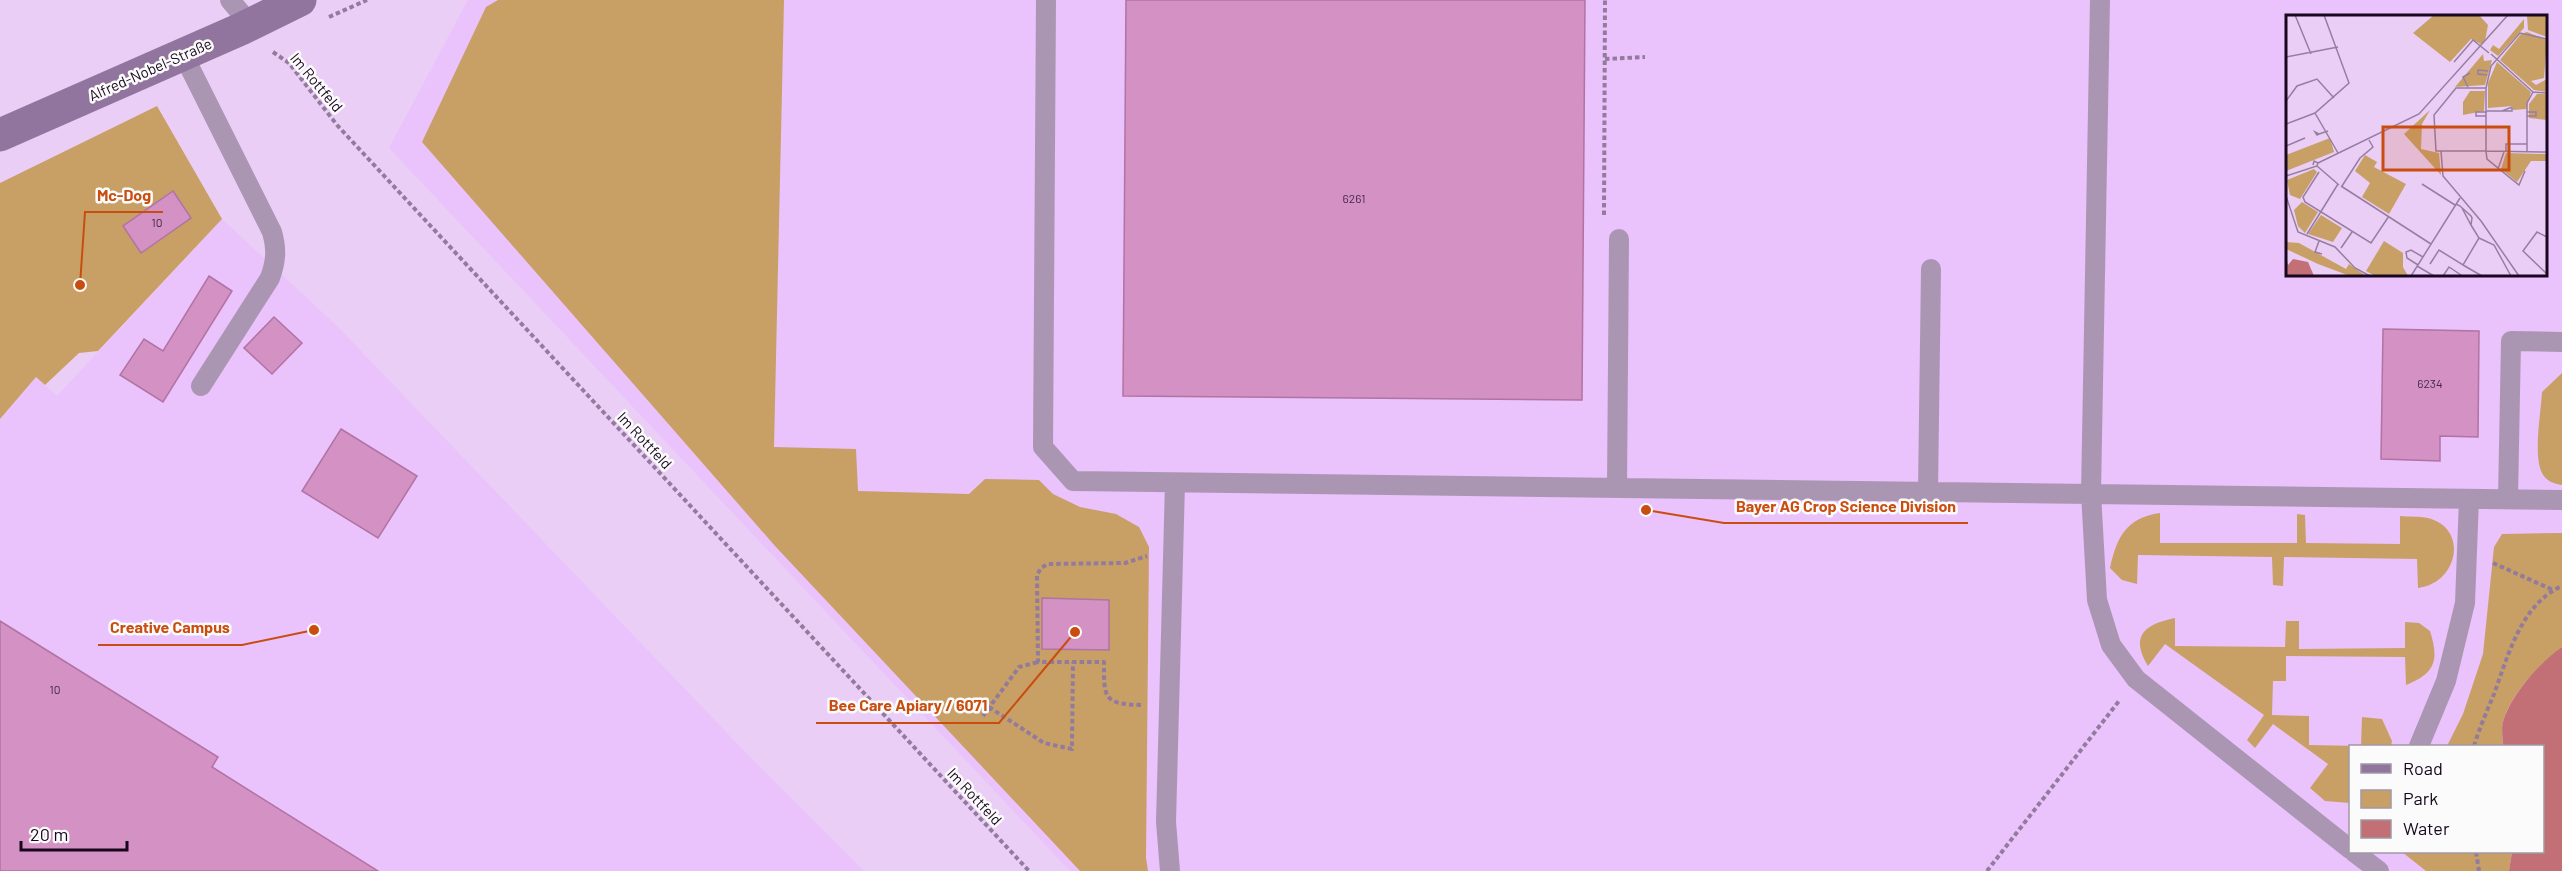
<svg xmlns="http://www.w3.org/2000/svg" width="2562" height="871" viewBox="0 0 2562 871" font-family="Barlow,sans-serif">
<style>
.built{fill:#eac2fc;fill-rule:evenodd}
.green{fill:#c8a066}
.water{fill:#c26f76}
.building{fill:#d491c4;stroke:#b173a3;stroke-width:1.5}
.lines{fill:none;stroke-linecap:round;stroke-linejoin:round}
.path{stroke:#927b9c;stroke-width:4;stroke-dasharray:4.5 3;stroke-linecap:butt}
.lane{stroke:#aa96b2;stroke-width:20}
.secondary{stroke:#92759e;stroke-width:33}
.labels{text-anchor:middle;dominant-baseline:central;stroke-width:5;stroke-linejoin:round;paint-order:stroke}
.number-label{font-size:12px;fill:#472a48}
.street-label{font-size:15px;fill:#18071e;stroke:#fbfbfb}
.inset-road{fill:none;stroke:#967ea0;stroke-width:1.5}
.view{fill:#c94d0f;fill-opacity:0.15;stroke:#c94d0f;stroke-width:3}
.inset-edge{fill:none;stroke:#18071e;stroke-width:3}
.leader{fill:none;stroke:#c94d0f;stroke-width:2}
.callout-dot{fill:#c94d0f;stroke:#fbfbfb;stroke-width:2}
.callout-label{font-size:16px;text-anchor:middle;font-weight:bold;fill:#c94d0f;stroke:#fbfbfb;stroke-width:5;stroke-linejoin:round;paint-order:stroke}
</style>
<rect width="100%" height="100%" fill="#eacef6"/>
<path class="built" d="M 468,0 L 2562,0 L 2562,871 L 1070,871 L 389,148 ZM 2288,16 L 2546,16 L 2546,274 L 2288,274 ZM 2350,746 L 2542,746 L 2542,852 L 2350,852 Z
M 222,219 L 338,327 L 749,756 L 864,871 L 0,871 L 0,419 L 36,377 L 57,396 Z"/>
<path class="green" d="M 498,0 L 784,0 L 774,447 L 856,449 L 858,491 L 969,494 L 985,479 L 1039,480 L 1053,494 L 1080,507 L 1116,514 L 1139,527 L 1149,547 L 1146,858 L 1148,871 L 1080,871 L 775,546 L 422,142 L 486,7 Z
M 157,106 L 222,219 L 98,351 L 79,353 L 45,385 L 36,377 L 0,419 L 0,183 Z
M 2562,373 L 2562,485 C 2554,484 2546,481 2542,473 C 2533,455 2541,413 2542,392 Z
M 2160,513 L 2160,543 L 2297,543 L 2297,514 L 2305,515 L 2306,543 L 2400,544 L 2400,516 C 2409,517 2419,516 2428,518 C 2470,529 2457,584 2418,588 L 2417,559 L 2284,557 L 2283,586 L 2273,585 L 2272,557 L 2138,555 L 2137,584 L 2122,580 L 2110,568 C 2117,537 2126,518 2160,513 Z
M 2562,533 L 2562,647 C 2540,663 2510,695 2503,722 C 2501,729 2503,739 2503,746 L 2447,746 L 2463,714 L 2483,654 L 2494,547 L 2502,534 Z
M 2175,618 L 2175,646 L 2285,647 L 2286,621 L 2299,621 L 2299,649 L 2405,648 L 2405,622 L 2419,623 L 2430,631 C 2439,660 2436,673 2406,685 L 2405,657 L 2286,656 L 2286,681 L 2273,681 L 2272,715 L 2309,716 L 2309,745 L 2361,746 L 2362,717 L 2382,719 L 2392,741 L 2391,746 L 2350,746 L 2350,803 L 2325,801 L 2310,788 L 2328,764 L 2273,724 L 2255,748 L 2247,740 L 2264,715 L 2165,644 L 2148,666 C 2129,635 2146,624 2175,618 Z
M 2402,852 L 2512,852 L 2509,871 L 2426,871 Z"/>
<path class="water" d="M 2562,647 L 2562,871 L 2509,871 L 2512,852 L 2542,852 L 2542,746 L 2503,746 C 2503,739 2501,729 2503,722 C 2510,696 2540,662 2562,647 Z"/>
<path class="building" d="M 1126,0 L 1585,0 L 1582,400 L 1123,396 Z
M 173,191 L 191,218 L 141,253 L 123,226 Z
M 209,276 L 232,291 L 163,402 L 120,375 L 144,339 L 163,351 Z
M 274,317 L 302,343 L 272,374 L 244,348 Z
M 2383,329 L 2479,331 L 2478,437 L 2440,436 L 2440,461 L 2381,459 Z
M 341,429 L 417,476 L 378,538 L 302,491 Z
M 1042,598 L 1109,600 L 1109,650 L 1042,649 Z
M 0,621 L 218,757 L 212,767 L 378,871 L 0,871 Z"/>
<g class="lines">
<path class="path" d="M 329,17 L 367,0
M 273,52 L 289,63 L 337,125 L 1029,871
M 1605,59 L 1645,57
M 1604,215 L 1605,0
M 2493,563 L 2553,590
M 1141,705 C 1103,704 1104,698 1104,662 L 1038,662 L 1037,575 L 1041,568 L 1048,564 L 1125,563 L 1147,556
M 989,707 L 1044,743 L 1072,749 L 1073,662
M 983,716 L 1019,667 L 1038,662
M 2474,746 C 2479,729 2487,711 2494,694 C 2508,656 2521,604 2562,586
M 2476,852 L 2479,871
M 1987,871 L 2119,701"/>
<path class="lane" d="M 230,0 L 250,24
M 1046,0 L 1043,447 L 1073,481 L 2562,500
M 2100,0 L 2091,493 L 2097,600 L 2111,645 L 2136,679 L 2350,849
M 183,54 L 272,232 C 277,250 276,261 270,278 L 201,386
M 1617,488 L 1619,239
M 1928,491 L 1931,269
M 2508,499 L 2511,341 L 2562,342
M 2419,746 L 2446,681 L 2465,603 L 2469,499
M 2354,852 L 2379,871
M 1170,871 L 1166,822 L 1175,483"/>
<path class="secondary" d="M 0,135 L 241,29 L 300,0"/>
</g>
<g class="labels">
<g class="number-label">
<text x="1354" y="198">6261</text>
<text x="157" y="222">10</text>
<text x="2430" y="383">6234</text>
<text x="55" y="689">10</text>
</g>
<g class="street-label">
<text transform="translate(150 69) rotate(-24)">Alfred-Nobel-Straße</text>
<text transform="translate(317 82) rotate(50)">Im Rottfeld</text>
<text transform="translate(645 440) rotate(47)">Im Rottfeld</text>
<text transform="translate(975 796) rotate(47)">Im Rottfeld</text>
</g>
</g>
<g transform="translate(2286 15)">
<rect width="261" height="261" fill="#eacef6"/>
<path d="M 148,0 L 193,0 L 202,10 L 199,26 L 195,29 L 185,24 L 164,47 L 127,18 ZM 241,1 L 261,1 L 261,22 L 242,15 ZM 238,4 L 238,13 L 212,41 L 204,35 L 207,30 L 213,34 ZM 241,17 L 261,25 L 258,63 L 245,66 L 250,70 L 261,64 L 261,77 L 248,75 L 214,45 L 235,19 ZM 197,39 L 198,46 L 206,45 L 199,70 L 169,72 ZM 211,47 L 245,77 L 240,94 L 227,95 L 227,91 L 202,93 L 202,68 ZM 184,76 L 199,76 L 198,96 L 177,100 L 177,87 ZM 251,79 L 261,79 L 261,105 L 243,103 L 243,89 ZM 144,95 L 136,109 L 135,134 L 153,138 L 155,160 L 118,119 ZM 44,123 L 48,137 L 0,156 L 0,140 ZM 220,138 L 261,139 L 261,146 L 245,146 L 231,167 L 215,154 ZM 79,140 L 91,147 L 88,152 L 120,169 L 103,199 L 76,182 L 84,168 L 69,156 ZM 28,154 L 31,157 L 14,184 L 4,180 L 1,165 ZM 16,187 L 32,197 L 19,218 L 12,211 L 8,195 ZM 35,200 L 56,213 L 47,227 L 22,219 ZM 98,226 L 117,238 L 117,252 L 122,261 L 89,261 L 80,256 ZM 0,227 L 13,228 L 60,254 L 63,249 L 80,261 L 64,261 L 32,249 L 0,234 Z" fill="#c8a066"/>
<path d="M 0,241 L 2,250 L 7,244 L 22,247 L 28,261 L 0,261 Z" fill="#c26f76"/>
<path class="inset-road" d="M 9,0 L 25,39M 205,39 L 247,77 L 261,78M 0,42 L 52,32M 168,47 L 187,25 L 203,38M 201,60 L 192,59 L 192,55 L 202,56M 182,72 L 177,62 L 184,58M 200,73 L 205,51 L 234,18 L 261,24M 0,86 L 11,71 L 31,64 L 48,83M 201,96 L 226,96 L 226,92 L 216,96M 29,98 L 52,138M 200,101 L 190,101 L 190,97 L 201,97M 241,101 L 250,101 L 250,97 L 241,97M 0,109 L 29,98 L 63,68 L 38,0M 33,119 L 29,117 L 31,120 L 33,119 L 42,116M 0,131 L 19,123M 155,136 L 157,161 L 195,206 L 233,261M 220,137 L 220,129 L 241,129M 241,137 L 241,88 L 247,77M 32,148 L 133,99 L 222,0M 31,151 L 53,170M 212,154 L 218,137M 239,156 L 233,170 L 201,144 L 200,136 L 200,73 L 170,73 L 148,100 L 150,136 L 200,136 L 261,137M 33,157 L 17,182 L 19,187 L 85,228 L 103,201M 0,161 L 31,151 L 32,148 L 28,146 L 27,150M 136,169 L 169,190M 55,171 L 145,229M 56,171 L 74,143 L 87,132 L 83,125M 0,181 L 12,217 L 49,232 L 69,253 L 84,261M 170,189 L 174,191 L 185,201 L 186,203 L 185,210 L 176,193M 21,219 L 52,169M 261,222 L 251,217 L 237,236 L 261,259M 193,223 L 208,230 L 225,261M 33,226 L 29,237 L 36,239M 55,233 L 66,217M 144,249 L 153,235 L 177,250 L 193,223 L 185,210M 132,250 L 121,243 L 120,237 L 125,235 L 137,242M 177,250 L 196,261M 131,251 L 148,261M 125,261 L 174,183M 157,261 L 163,252 L 175,260"/>
<path class="view" d="M 97,112 L 223,112 L 223,155 L 97,155 Z"/>
<rect width="261" height="261" class="inset-edge"/>
</g>
<path class="leader" d="M80 285L85 212H163M1646 510L1724 523H1968M314 630L242 645H98M1075 632L999 723H816"/>
<g class="callout-dot">
<circle cx="80" cy="285" r="6"/>
<circle cx="1646" cy="510" r="6"/>
<circle cx="314" cy="630" r="6"/>
<circle cx="1075" cy="632" r="6"/>
</g>
<g class="callout-label">
<text x="124" y="201">Mc-Dog</text>
<text x="1846" y="512">Bayer AG Crop Science Division</text>
<text x="170" y="633">Creative Campus</text>
<text x="908" y="711">Bee Care Apiary / 6071</text>
</g>
<rect x="2349" y="745" width="195" height="108" fill="#fbfbfb" stroke="#a099a3" stroke-width="1.5"/>
<rect x="2361" y="764" width="30" height="9" fill="#92759e" stroke="#a099a3" stroke-width="1.5"/>
<text x="2403" y="775" font-size="18" fill="#18071e">Road</text>
<rect x="2361" y="790" width="30" height="18" fill="#c8a066" stroke="#a099a3" stroke-width="1.5"/>
<text x="2403" y="805" font-size="18" fill="#18071e">Park</text>
<rect x="2361" y="820" width="30" height="18" fill="#c26f76" stroke="#a099a3" stroke-width="1.5"/>
<text x="2403" y="835" font-size="18" fill="#18071e">Water</text>
<path d="M21 841v9h106v-9" fill="none" stroke="#18071e" stroke-width="3"/>
<text x="30" y="841" font-size="18" fill="#18071e" stroke="#fbfbfb" stroke-width="4.5" paint-order="stroke">20 m</text>
</svg>
